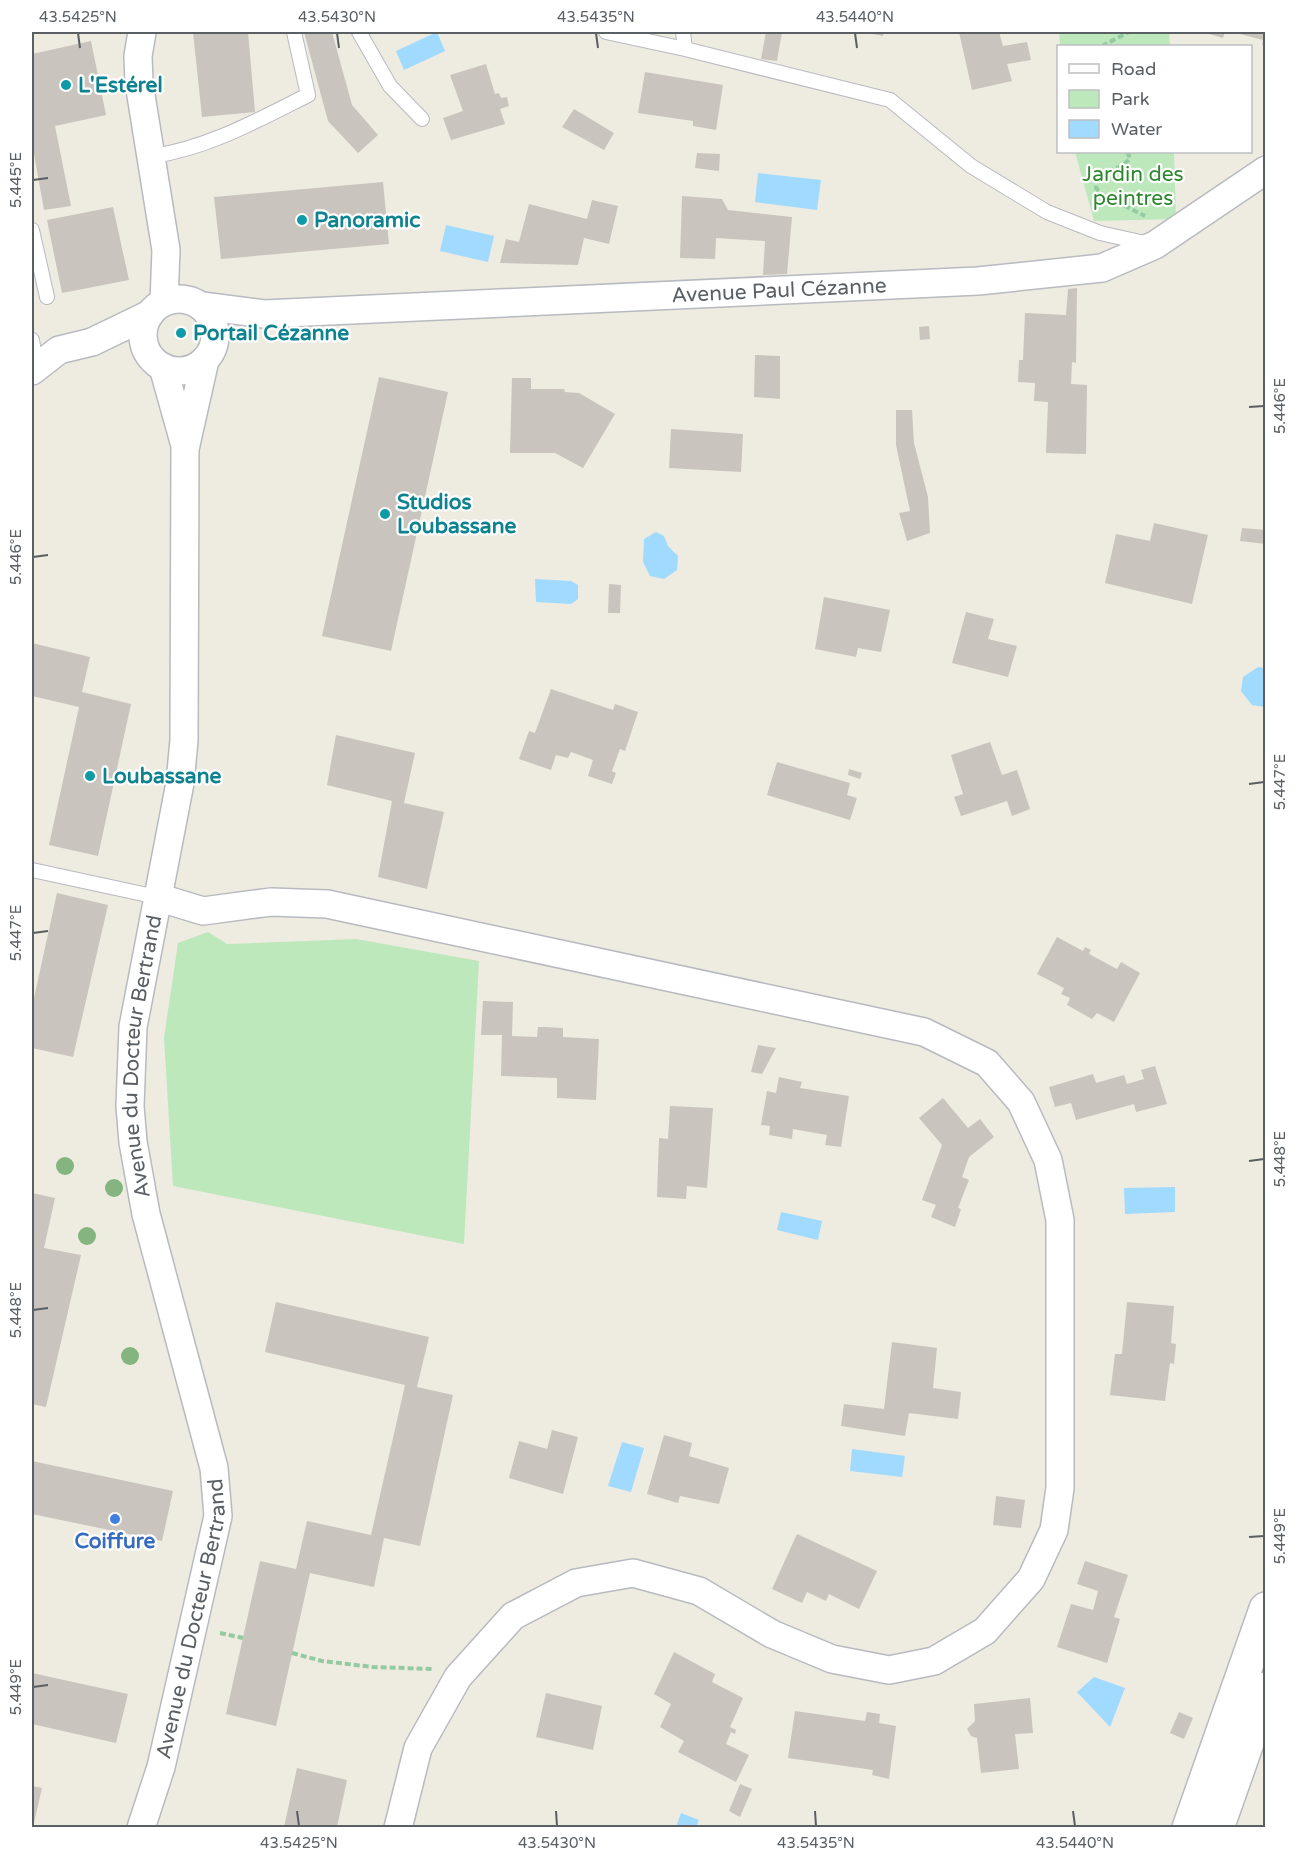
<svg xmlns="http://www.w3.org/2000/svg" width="1297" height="1859" viewBox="0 0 1297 1859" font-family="'Varela Round',sans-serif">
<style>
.green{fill:#bde8bb}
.water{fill:#a0daff}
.building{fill:#c9c5be}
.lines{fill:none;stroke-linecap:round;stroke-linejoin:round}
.service-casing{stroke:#b7babf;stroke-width:16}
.minor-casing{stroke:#b7babf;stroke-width:30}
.tertiary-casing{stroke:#b7babf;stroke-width:36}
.path{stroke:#94caa1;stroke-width:4;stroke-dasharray:6 3;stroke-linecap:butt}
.service{stroke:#fff;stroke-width:14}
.minor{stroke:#fff;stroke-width:27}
.tertiary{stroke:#fff;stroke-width:33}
.tree{fill:#84b47f}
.ticks{fill:none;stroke:#5a5f64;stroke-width:2}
.culture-dot{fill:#0f9aa8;stroke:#fff;stroke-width:2}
.shop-dot{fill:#3f7fe0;stroke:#fff;stroke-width:2}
.labels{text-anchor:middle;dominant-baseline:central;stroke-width:4.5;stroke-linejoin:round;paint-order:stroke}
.culture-label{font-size:21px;font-weight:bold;fill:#0d838f;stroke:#fff;text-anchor:start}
.park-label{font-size:21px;fill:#2e872e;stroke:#fff}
.street-label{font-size:21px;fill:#5a5f64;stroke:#fff}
.shop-label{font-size:21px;font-weight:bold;fill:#366cbe;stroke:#fff}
.neatline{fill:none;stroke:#5a5f64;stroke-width:2}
.ticks-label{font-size:15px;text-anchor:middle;fill:#5a5f64}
</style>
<rect width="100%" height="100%" fill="#eeebe1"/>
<path class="green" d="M 1059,32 L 1169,32 L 1170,46 L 1060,46 Z
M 1075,152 L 1174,152 L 1176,219 L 1094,221 Z
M 208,932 L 227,944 L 356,939 L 479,961 L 464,1244 L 173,1186 L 164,1038 L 178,943 Z"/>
<path class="water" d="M 437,32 L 445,51 L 404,70 L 396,51 Z
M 758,173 L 821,180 L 817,210 L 755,202 Z
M 446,225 L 494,236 L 488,262 L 440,251 Z
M 656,532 L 664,536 L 668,546 L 678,556 L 677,570 L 664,579 L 650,576 L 643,562 L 644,539 Z
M 535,579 L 571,581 L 578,585 L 578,599 L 571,604 L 536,602 Z
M 1258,667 L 1265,668 L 1265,707 L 1252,705 L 1241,691 L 1243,677 Z
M 1175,1187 L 1175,1212 L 1125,1214 L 1124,1188 Z
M 781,1212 L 822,1221 L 818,1240 L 777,1230 Z
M 622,1442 L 644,1448 L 631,1492 L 608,1486 Z
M 852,1449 L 905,1456 L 902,1477 L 850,1471 Z
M 1094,1677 L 1125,1688 L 1110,1727 L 1077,1692 Z
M 681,1813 L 699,1820 L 696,1827 L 676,1827 Z"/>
<path class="building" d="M 193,32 L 248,32 L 255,112 L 202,117 Z
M 304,32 L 332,32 L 352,105 L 378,135 L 358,153 L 328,121 Z
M 766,32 L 782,32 L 777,61 L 761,59 Z
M 862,32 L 884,32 L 883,36 Z
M 959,32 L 999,32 L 1003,46 L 1027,42 L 1031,60 L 1007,64 L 1012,81 L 972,90 Z
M 1202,32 L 1225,32 L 1223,38 Z
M 1232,32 L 1266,32 L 1266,47 L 1262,45 L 1263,40 Z
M 91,41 L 106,115 L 55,126 L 71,206 L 44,210 L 32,143 L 32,54 Z
M 486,64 L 495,94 L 499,93 L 501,98 L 507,97 L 509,106 L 500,109 L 505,124 L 451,140 L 443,118 L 463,111 L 450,75 Z
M 645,72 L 723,85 L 716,130 L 693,126 L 693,121 L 638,113 Z
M 574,109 L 614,133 L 604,150 L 562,127 Z
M 697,153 L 720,154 L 719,171 L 695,168 Z
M 383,182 L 389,244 L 221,259 L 214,197 Z
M 682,196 L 722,199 L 728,210 L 792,217 L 787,274 L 763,275 L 765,241 L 716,238 L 715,259 L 680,258 Z
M 592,200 L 618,206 L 609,244 L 584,238 L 578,265 L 500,263 L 506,239 L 519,242 L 529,204 L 587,219 Z
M 113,207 L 129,280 L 62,293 L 47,220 Z
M 1077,288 L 1076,363 L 1072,362 L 1071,384 L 1087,385 L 1086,454 L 1046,453 L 1048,402 L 1034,401 L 1035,383 L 1018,382 L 1019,360 L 1023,360 L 1025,313 L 1066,315 L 1068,289 Z
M 929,326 L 930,339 L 920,340 L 919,327 Z
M 755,355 L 780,356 L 780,399 L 754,397 Z
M 379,377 L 448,392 L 391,651 L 322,636 Z
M 512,378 L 531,378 L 531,389 L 564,389 L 565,392 L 579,393 L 615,414 L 583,468 L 555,453 L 510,453 Z
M 896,410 L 912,410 L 914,443 L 928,497 L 930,533 L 907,541 L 899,513 L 910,511 L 896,445 Z
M 671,429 L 743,434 L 741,472 L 669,468 Z
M 1154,523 L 1208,535 L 1192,604 L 1105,583 L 1116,534 L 1150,541 Z
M 1242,528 L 1266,530 L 1266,544 L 1240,541 Z
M 609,584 L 621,585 L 620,613 L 608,613 Z
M 824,597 L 890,610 L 881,652 L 858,648 L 856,657 L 815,649 Z
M 966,612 L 994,619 L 988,639 L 1017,646 L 1008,677 L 952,663 Z
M 32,643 L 90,657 L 82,692 L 131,704 L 98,856 L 49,845 L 79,707 L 32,696 Z
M 551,689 L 613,710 L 615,704 L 638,712 L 625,751 L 620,749 L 612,771 L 616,773 L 612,784 L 588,776 L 593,760 L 571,752 L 568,758 L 556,755 L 551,770 L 519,759 L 529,731 L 535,733 Z
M 336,735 L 415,753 L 404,803 L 444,812 L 427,889 L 378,877 L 392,801 L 327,785 Z
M 990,742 L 1002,775 L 1017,770 L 1030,809 L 1012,816 L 1007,801 L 961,816 L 954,797 L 963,794 L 951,755 Z
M 777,762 L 850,783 L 847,795 L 857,798 L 850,820 L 767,795 Z
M 849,769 L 862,773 L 860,779 L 848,775 Z
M 57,893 L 108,905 L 73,1057 L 32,1048 L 32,1007 Z
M 1057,937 L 1083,951 L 1085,947 L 1091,950 L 1089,954 L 1117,969 L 1121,962 L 1140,973 L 1114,1022 L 1097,1013 L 1092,1019 L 1067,1005 L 1070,998 L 1061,994 L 1064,988 L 1037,974 Z
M 483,1001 L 513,1002 L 512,1036 L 537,1037 L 538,1027 L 545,1027 L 563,1028 L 563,1037 L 599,1039 L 596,1100 L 557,1098 L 557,1078 L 501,1076 L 502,1035 L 481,1035 Z
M 758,1045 L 776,1048 L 762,1074 L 751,1072 Z
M 1155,1066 L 1167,1104 L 1136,1112 L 1134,1104 L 1076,1120 L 1071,1103 L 1055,1107 L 1049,1087 L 1093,1074 L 1096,1083 L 1124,1075 L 1127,1084 L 1144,1079 L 1141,1070 Z
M 779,1077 L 802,1082 L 800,1088 L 849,1096 L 841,1147 L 825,1145 L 827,1135 L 793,1129 L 792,1139 L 769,1135 L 770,1126 L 761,1125 L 767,1091 L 776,1093 Z
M 943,1098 L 968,1128 L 980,1119 L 994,1137 L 969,1157 L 962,1177 L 969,1180 L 958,1208 L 961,1209 L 955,1227 L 931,1217 L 936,1205 L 922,1200 L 942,1145 L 919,1118 Z
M 670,1106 L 713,1108 L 707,1188 L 687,1186 L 686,1199 L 657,1197 L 659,1138 L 668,1139 Z
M 32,1193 L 55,1198 L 44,1248 L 81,1255 L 46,1407 L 32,1404 Z
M 276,1302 L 429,1337 L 417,1387 L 453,1395 L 420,1546 L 384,1538 L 374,1587 L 310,1573 L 276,1726 L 226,1714 L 260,1561 L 296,1569 L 307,1521 L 371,1535 L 405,1385 L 265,1352 Z
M 1127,1302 L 1174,1306 L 1171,1343 L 1176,1344 L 1174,1364 L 1170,1363 L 1165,1401 L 1110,1395 L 1115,1354 L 1122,1354 Z
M 892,1342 L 937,1348 L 933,1388 L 961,1392 L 958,1419 L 909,1413 L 905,1436 L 841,1426 L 844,1404 L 884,1409 Z
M 552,1430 L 578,1437 L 563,1494 L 509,1478 L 519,1441 L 547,1449 Z
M 664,1435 L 692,1443 L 689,1456 L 729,1468 L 719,1504 L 680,1496 L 678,1503 L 647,1494 Z
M 32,1461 L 173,1491 L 162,1541 L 32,1514 Z
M 996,1496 L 1025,1500 L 1021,1528 L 993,1525 Z
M 797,1534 L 877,1571 L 859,1609 L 829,1594 L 826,1601 L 807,1592 L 802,1603 L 772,1589 Z
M 1085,1561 L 1128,1575 L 1114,1617 L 1120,1619 L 1107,1663 L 1057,1647 L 1071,1604 L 1093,1610 L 1098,1591 L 1077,1584 Z
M 674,1652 L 715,1674 L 712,1682 L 743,1698 L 730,1727 L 736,1730 L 735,1734 L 731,1732 L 726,1744 L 749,1755 L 736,1782 L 678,1752 L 684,1741 L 660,1727 L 671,1704 L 654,1694 Z
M 32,1673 L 128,1694 L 116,1743 L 32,1724 Z
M 546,1693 L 602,1706 L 593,1750 L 536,1737 Z
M 1030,1698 L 1033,1733 L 1015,1734 L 1019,1769 L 981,1773 L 977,1738 L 971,1736 L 967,1729 L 975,1721 L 974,1704 Z
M 795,1711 L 865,1721 L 867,1712 L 880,1714 L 879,1723 L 896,1726 L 889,1779 L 872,1775 L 873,1770 L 788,1758 Z
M 1179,1712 L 1193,1718 L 1184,1739 L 1170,1733 Z
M 297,1768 L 347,1780 L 337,1827 L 284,1827 Z
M 740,1784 L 752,1789 L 740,1817 L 729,1811 Z
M 32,1786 L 42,1788 L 33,1827 L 32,1827 Z"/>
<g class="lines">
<g class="service-casing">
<path id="service" d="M 359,32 L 390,86 L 422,119
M 606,32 L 685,49
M 683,32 L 685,49 L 890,100 L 971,166 L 1047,212 L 1100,233 L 1149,244
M 153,156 C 208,148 258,120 308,95 L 294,32
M 32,230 L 47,297
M 32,340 L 37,369
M 32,870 L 157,897"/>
</g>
<g class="minor-casing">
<g id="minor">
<path d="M 142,32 L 138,56 L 139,83 L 166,250 L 164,302"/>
<circle cx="179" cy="335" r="36"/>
<path id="s1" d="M 202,306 L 264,314 L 978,281 L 1102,268 L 1155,245 L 1266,170"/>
<path d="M 163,367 L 184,442"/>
<path d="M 32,371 L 59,350 L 92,342 L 150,314"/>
<path d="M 157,897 L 203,911 L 271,902 L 327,904 L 924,1032 L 987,1063 L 1021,1102 L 1048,1160 L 1060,1220 L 1060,1488 L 1054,1530 L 1031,1579 L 985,1631 L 934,1661 L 889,1670 L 832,1659 L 772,1634 L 699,1591 L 633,1573 L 576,1583 L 513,1616 L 458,1677 L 418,1748 L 398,1828"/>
<path id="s2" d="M 141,1828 L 161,1767 L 218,1516 L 214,1468 L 146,1214 L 133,1142 L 130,1106 L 133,1027 L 180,783 L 184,740 L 185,449 L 205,360"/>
</g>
</g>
<g class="tertiary-casing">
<path id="tertiary" d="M 1189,1828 L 1266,1609
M 1217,1828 L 1266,1689"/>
</g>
<path class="path" d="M 1102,46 L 1129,32
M 1127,152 L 1130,158 C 1123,169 1106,169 1096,179 L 1096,188 L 1103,195 L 1145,216
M 220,1633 L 243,1638
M 292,1653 L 322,1661 L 373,1667 L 432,1669"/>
<use href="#service" class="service"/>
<use href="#minor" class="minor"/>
<use href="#tertiary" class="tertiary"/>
</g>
<g class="tree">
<circle cx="65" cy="1166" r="9"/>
<circle cx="114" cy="1188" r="9"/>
<circle cx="87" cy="1236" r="9"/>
<circle cx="130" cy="1356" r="9"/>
</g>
<path class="ticks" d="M 78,33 L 80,48M 337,33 L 339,48M 596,33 L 598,48M 855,33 L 857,48M 33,180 L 48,178M 1249,407 L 1264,406M 33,557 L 48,555M 1249,784 L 1264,782M 33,933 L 48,931M 1249,1161 L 1264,1159M 33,1310 L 48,1308M 1249,1537 L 1264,1536M 33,1687 L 48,1685M 297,1811 L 299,1826M 556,1811 L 557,1826M 815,1811 L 816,1826M 1073,1811 L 1075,1826"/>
<g class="culture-dot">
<circle cx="66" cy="85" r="6"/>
<circle cx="302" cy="220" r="6"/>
<circle cx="181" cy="333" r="6"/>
<circle cx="385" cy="514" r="6"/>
<circle cx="90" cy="776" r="6"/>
</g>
<circle class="shop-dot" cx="115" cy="1519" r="6"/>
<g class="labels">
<g class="culture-label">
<text x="78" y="85">L'Estérel</text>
<text x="314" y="220">Panoramic</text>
<text x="193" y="333">Portail Cézanne</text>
<text x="397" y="502">Studios<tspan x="397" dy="24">Loubassane</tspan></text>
<text x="102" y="776">Loubassane</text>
</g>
<g class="park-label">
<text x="1133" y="174">Jardin des<tspan x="1133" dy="24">peintres</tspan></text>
</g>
<g class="street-label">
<text stroke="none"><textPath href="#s1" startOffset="578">Avenue Paul Cézanne</textPath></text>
<text stroke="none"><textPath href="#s2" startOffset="792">Avenue du Docteur Bertrand</textPath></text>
<text stroke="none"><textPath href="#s2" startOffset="216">Avenue du Docteur Bertrand</textPath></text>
</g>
<g class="shop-label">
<text x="115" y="1541">Coiffure</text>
</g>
</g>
<rect width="1297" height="1859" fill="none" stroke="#ffffff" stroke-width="66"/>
<rect x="1057" y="45" width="195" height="108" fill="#ffffff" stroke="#bdbfc1" stroke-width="1.5"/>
<rect x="1069" y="64" width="30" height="9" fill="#ffffff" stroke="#bdbfc1" stroke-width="1.5"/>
<text x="1111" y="75" font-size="18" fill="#5a5f64">Road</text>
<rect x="1069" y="90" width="30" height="18" fill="#bde8bb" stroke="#bdbfc1" stroke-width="1.5"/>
<text x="1111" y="105" font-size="18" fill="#5a5f64">Park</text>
<rect x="1069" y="120" width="30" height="18" fill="#a0daff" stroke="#bdbfc1" stroke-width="1.5"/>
<text x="1111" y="135" font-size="18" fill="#5a5f64">Water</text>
<rect x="33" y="33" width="1231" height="1793" class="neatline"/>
<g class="ticks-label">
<text x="78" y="22">43.5425°N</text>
<text x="337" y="22">43.5430°N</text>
<text x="596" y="22">43.5435°N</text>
<text x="855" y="22">43.5440°N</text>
<text transform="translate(16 180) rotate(-90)" y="5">5.445°E</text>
<text transform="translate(1280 406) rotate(-90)" y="5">5.446°E</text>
<text transform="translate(16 557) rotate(-90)" y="5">5.446°E</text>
<text transform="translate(1280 782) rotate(-90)" y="5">5.447°E</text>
<text transform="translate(16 933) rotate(-90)" y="5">5.447°E</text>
<text transform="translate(1280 1159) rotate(-90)" y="5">5.448°E</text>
<text transform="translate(16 1310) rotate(-90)" y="5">5.448°E</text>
<text transform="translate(1280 1536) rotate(-90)" y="5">5.449°E</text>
<text transform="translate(16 1687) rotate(-90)" y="5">5.449°E</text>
<text x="299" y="1848">43.5425°N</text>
<text x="557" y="1848">43.5430°N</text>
<text x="816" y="1848">43.5435°N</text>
<text x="1075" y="1848">43.5440°N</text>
</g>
</svg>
